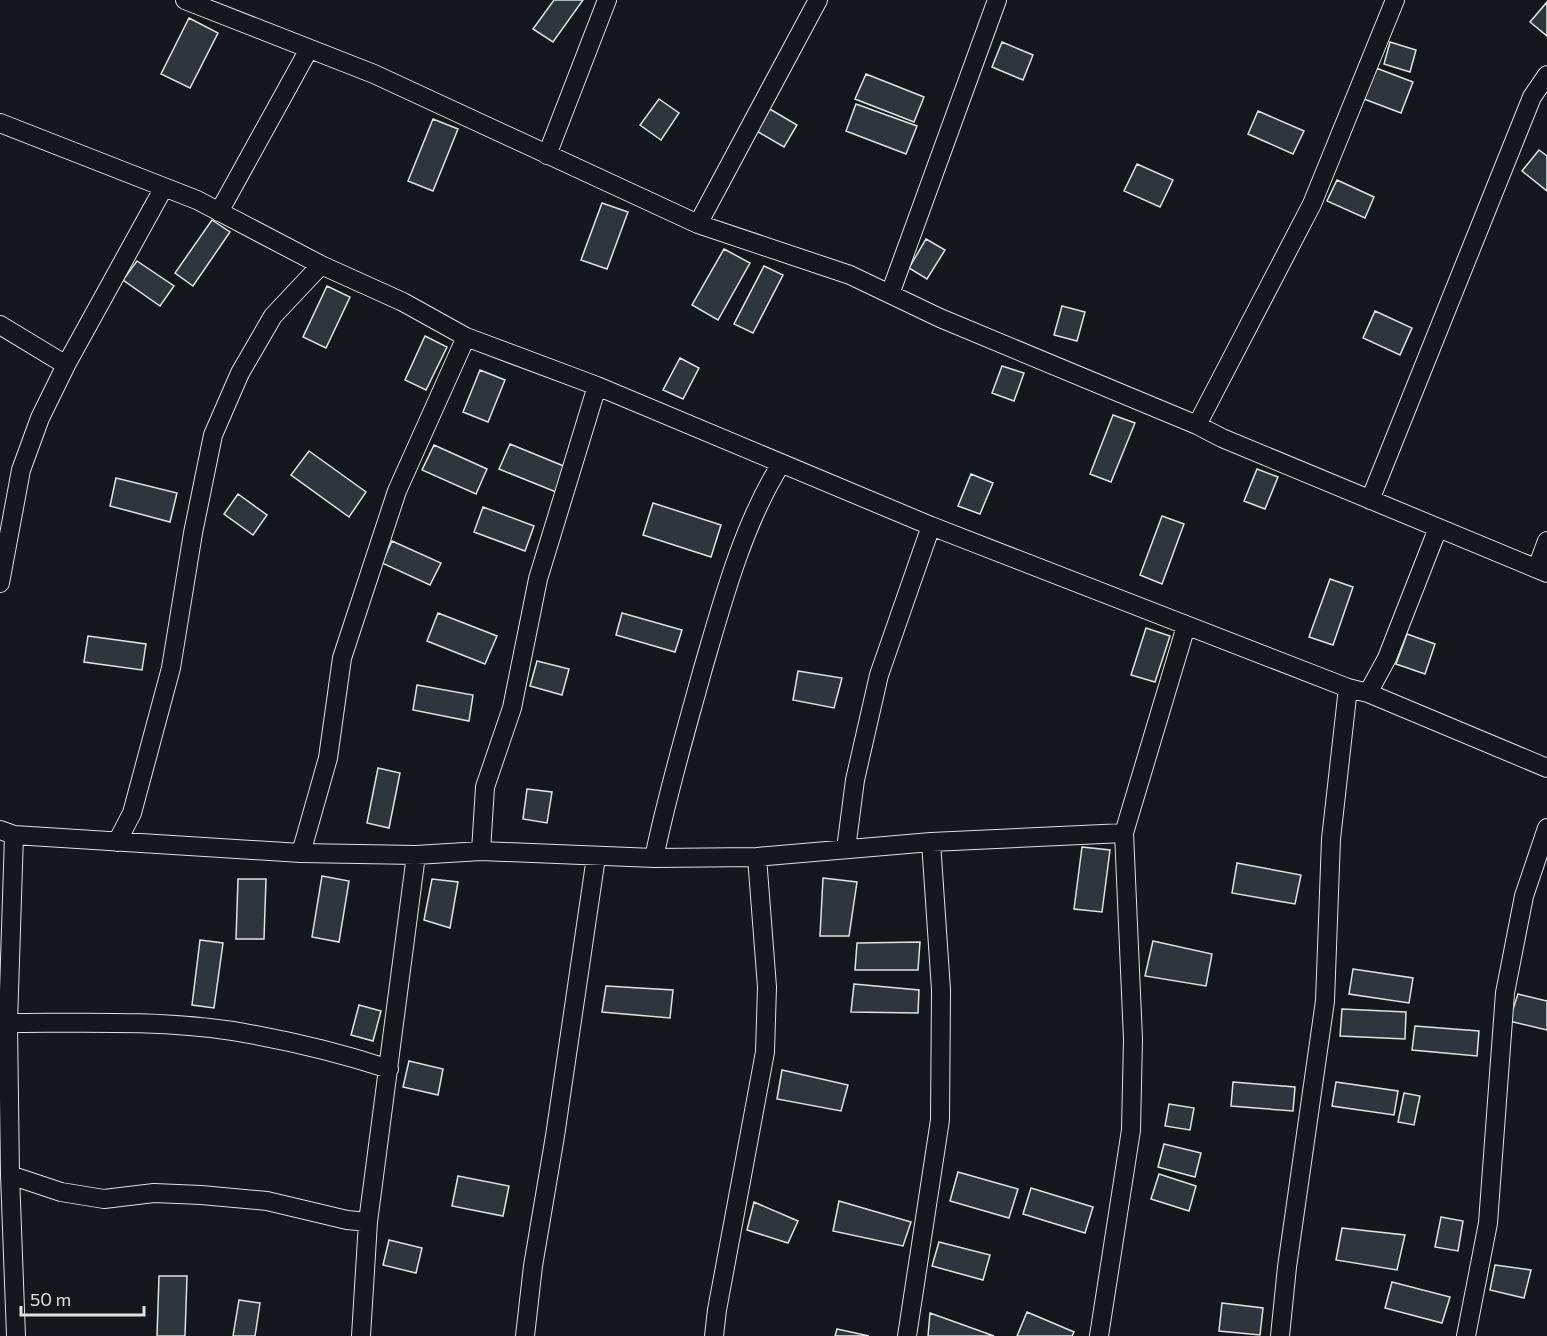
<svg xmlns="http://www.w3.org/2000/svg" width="1547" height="1336" viewBox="0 0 1547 1336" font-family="Commissioner,sans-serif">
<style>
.building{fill:#2c363c;stroke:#d8e6dc;stroke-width:1.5}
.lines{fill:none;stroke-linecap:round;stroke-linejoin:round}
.minor-casing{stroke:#d8e6dc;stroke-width:20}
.minor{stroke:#14181c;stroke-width:18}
</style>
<rect width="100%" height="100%" fill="#14181c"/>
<path class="building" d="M 554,0 L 583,0 L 553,42 L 533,29 Z
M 1547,2 L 1547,36 L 1530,22 Z
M 189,18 L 218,33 L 190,88 L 161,74 Z
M 1002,42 L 1033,55 L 1023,80 L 992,67 Z
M 1390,42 L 1416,50 L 1410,72 L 1384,64 Z
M 1376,68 L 1413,82 L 1401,113 L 1364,99 Z
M 866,74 L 924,97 L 914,122 L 855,99 Z
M 659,99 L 679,113 L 661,140 L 640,125 Z
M 856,104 L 917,126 L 906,154 L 846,131 Z
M 768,108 L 797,125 L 784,147 L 755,130 Z
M 1258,111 L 1304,131 L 1293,154 L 1248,134 Z
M 433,119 L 458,129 L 433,191 L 408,181 Z
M 1539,150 L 1547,156 L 1547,191 L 1522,171 Z
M 1137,164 L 1173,180 L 1160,207 L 1124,191 Z
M 1337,180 L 1374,197 L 1365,218 L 1327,201 Z
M 602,203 L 628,212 L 607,269 L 581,260 Z
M 212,220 L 230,232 L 193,286 L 175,273 Z
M 926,239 L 945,250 L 927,279 L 909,268 Z
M 724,249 L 750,263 L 718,320 L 692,305 Z
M 137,261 L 174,286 L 160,306 L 123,280 Z
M 764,266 L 783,275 L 753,333 L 734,324 Z
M 327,286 L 350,297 L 326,348 L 303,337 Z
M 1062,306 L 1085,312 L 1077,341 L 1054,335 Z
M 1375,311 L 1412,328 L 1400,355 L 1363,338 Z
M 425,336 L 447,347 L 426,390 L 405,380 Z
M 680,358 L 699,368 L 683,399 L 663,390 Z
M 1002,366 L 1024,373 L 1014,401 L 992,393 Z
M 480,370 L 505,380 L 488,422 L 463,412 Z
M 1113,415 L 1135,423 L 1111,482 L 1090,474 Z
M 510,444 L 566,467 L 556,492 L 499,469 Z
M 434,445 L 487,469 L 476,494 L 422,470 Z
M 309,451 L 366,492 L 349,517 L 291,475 Z
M 1257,469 L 1278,477 L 1265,509 L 1244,501 Z
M 971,474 L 993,483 L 980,514 L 958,506 Z
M 116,478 L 177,493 L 170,522 L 110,506 Z
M 238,494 L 267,515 L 253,535 L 224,514 Z
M 653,503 L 721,525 L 711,557 L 643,535 Z
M 483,507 L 534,526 L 525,551 L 474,532 Z
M 1162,516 L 1184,524 L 1162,584 L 1140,575 Z
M 392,541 L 441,563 L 430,585 L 382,563 Z
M 1330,579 L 1353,587 L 1333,645 L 1309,637 Z
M 438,613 L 497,636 L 485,664 L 427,641 Z
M 622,613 L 682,630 L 675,652 L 616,635 Z
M 1146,628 L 1170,636 L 1155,682 L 1131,675 Z
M 1407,634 L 1435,644 L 1425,674 L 1396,664 Z
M 88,636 L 146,644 L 142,670 L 84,662 Z
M 537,661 L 569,669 L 562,695 L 530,686 Z
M 798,671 L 842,678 L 834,708 L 793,700 Z
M 417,685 L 473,695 L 469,721 L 413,710 Z
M 378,768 L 400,773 L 389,828 L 367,823 Z
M 527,789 L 552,792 L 547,823 L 523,819 Z
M 1082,847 L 1110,850 L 1102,912 L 1074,909 Z
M 1237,863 L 1301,875 L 1295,904 L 1232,893 Z
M 322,876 L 349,881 L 339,942 L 312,937 Z
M 823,878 L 857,882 L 849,936 L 820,936 Z
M 238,879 L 266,879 L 264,939 L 236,939 Z
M 432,879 L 458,882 L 450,928 L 424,920 Z
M 200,940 L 223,943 L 214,1008 L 192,1005 Z
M 1153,941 L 1212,954 L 1206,986 L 1145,976 Z
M 920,942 L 918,970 L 855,970 L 857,943 Z
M 1353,969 L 1413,978 L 1409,1003 L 1349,994 Z
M 854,984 L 919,990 L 918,1013 L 851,1012 Z
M 606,986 L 673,990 L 670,1018 L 602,1012 Z
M 1518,994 L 1547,1001 L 1547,1030 L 1509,1021 Z
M 359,1005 L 381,1011 L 373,1041 L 351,1035 Z
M 1342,1009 L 1406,1012 L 1405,1039 L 1340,1036 Z
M 1415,1026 L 1479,1031 L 1477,1056 L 1412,1050 Z
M 409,1061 L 443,1069 L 438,1095 L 403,1087 Z
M 782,1070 L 848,1085 L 841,1111 L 777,1099 Z
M 1233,1082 L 1295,1087 L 1293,1111 L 1231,1106 Z
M 1336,1082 L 1398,1091 L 1394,1115 L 1332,1106 Z
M 1404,1093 L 1420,1096 L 1414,1125 L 1398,1122 Z
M 1169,1104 L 1194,1108 L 1190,1130 L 1165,1126 Z
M 1164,1144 L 1201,1153 L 1195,1177 L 1158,1167 Z
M 958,1172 L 1018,1189 L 1009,1218 L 950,1201 Z
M 1159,1174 L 1196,1186 L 1189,1211 L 1151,1199 Z
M 458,1176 L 509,1186 L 503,1216 L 452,1206 Z
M 1031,1188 L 1093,1207 L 1085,1233 L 1023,1214 Z
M 839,1201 L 911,1222 L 903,1246 L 833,1231 Z
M 754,1202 L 798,1221 L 788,1243 L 747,1230 Z
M 1441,1217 L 1463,1221 L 1458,1251 L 1435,1247 Z
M 1342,1228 L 1405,1235 L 1397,1270 L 1336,1260 Z
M 389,1240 L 422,1248 L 416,1273 L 383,1265 Z
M 939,1242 L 990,1255 L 983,1280 L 932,1266 Z
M 1495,1265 L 1531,1270 L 1524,1298 L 1490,1290 Z
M 159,1276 L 187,1276 L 185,1336 L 157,1336 Z
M 1392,1282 L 1450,1297 L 1442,1323 L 1385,1308 Z
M 239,1300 L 260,1303 L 255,1336 L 233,1336 Z
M 1222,1303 L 1263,1308 L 1260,1335 L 1219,1331 Z
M 1027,1312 L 1074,1332 L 1072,1336 L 1017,1336 Z
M 930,1313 L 994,1336 L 928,1336 Z
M 837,1329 L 869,1336 L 835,1336 Z"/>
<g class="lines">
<g class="minor-casing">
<path id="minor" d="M 185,0 L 374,74 L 698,224 L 850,275 L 940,318 L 1197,425 L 1222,438 L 1547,573
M 0,123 L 197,200 L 321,265 L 403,302 L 466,337 L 597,386 L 931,526 L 1348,688 L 1368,693 L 1547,768
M 547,155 L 607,0
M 219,212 L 309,49
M 698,224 L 818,0
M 890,294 L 997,0
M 0,325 L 66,365 L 163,189
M 1197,425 L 1312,204 L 1395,0
M 1370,500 L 1532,97 L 1547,75
M 1537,568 L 1547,541
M 0,583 L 21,470 L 40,418 L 66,365
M 1368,693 L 1387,658 L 1438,528
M 0,830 L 14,835 L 301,853 L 416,855 L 481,851 L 654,858 L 757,857 L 931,842 L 1124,833
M 14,835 L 8,1023 L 10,1175 L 16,1336
M 117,842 L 132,813 L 171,668 L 193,533 L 213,435 L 240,373 L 273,316 L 321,265
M 846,849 L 855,780 L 879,675 L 931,526
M 481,851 L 485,787 L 512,708 L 538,579 L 597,386
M 301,853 L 328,758 L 342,658 L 397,491 L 466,337
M 654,858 C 667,795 685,734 702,672 C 722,603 743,524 781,464
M 8,1023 C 82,1023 159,1020 233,1031 C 286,1040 338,1052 389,1069
M 10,1175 L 61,1192 L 104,1199 L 154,1193 L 201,1195 L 267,1201 L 347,1220 L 368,1222
M 361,1336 L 368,1222 L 416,855
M 525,1336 L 533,1266 L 555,1136 L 596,857
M 714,1336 L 717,1310 L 765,1052 L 767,987 L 757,857
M 907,1336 L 940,1120 L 941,990 L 931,842
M 1099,1336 L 1131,1130 L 1133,1039 L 1124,833 L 1186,626
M 1280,1336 L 1287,1267 L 1325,1001 L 1331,839 L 1348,688
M 1466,1336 L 1488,1223 L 1505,993 L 1524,896 L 1547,828"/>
</g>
<use href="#minor" class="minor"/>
</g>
<path d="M21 1306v9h123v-9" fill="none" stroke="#d8e6dc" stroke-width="3"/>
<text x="30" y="1306" font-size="18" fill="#d8e6dc" stroke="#14181c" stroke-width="4.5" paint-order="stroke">50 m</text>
</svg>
